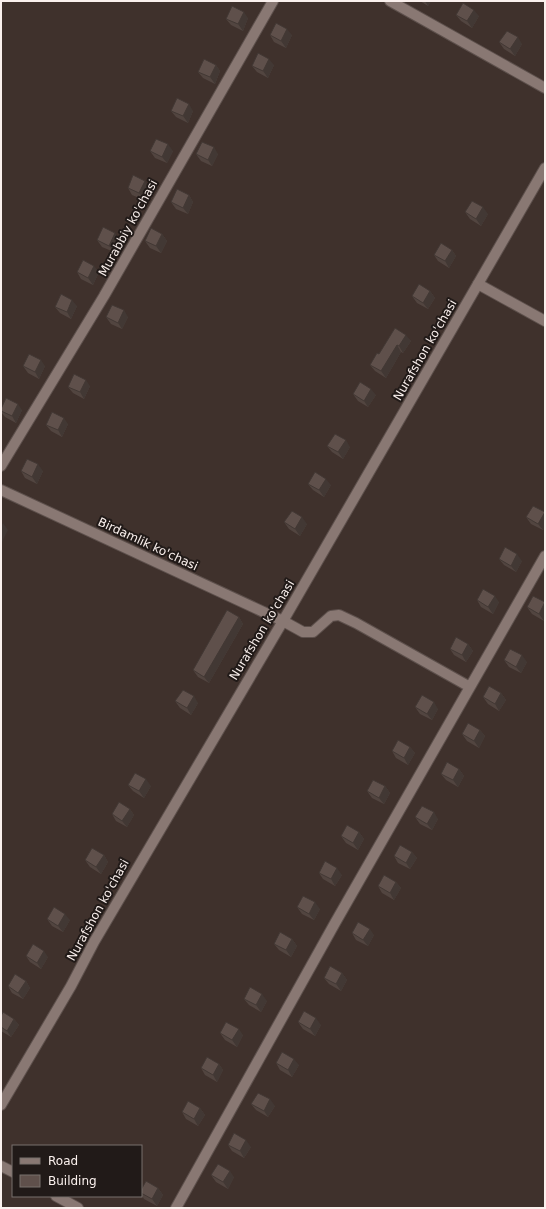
<svg xmlns="http://www.w3.org/2000/svg" width="546" height="1209" viewBox="0 0 546 1209" font-family="'DejaVu Sans',sans-serif">
<style>
.lines{fill:none;stroke-linecap:round;stroke-linejoin:round}
.minor-casing{stroke:#5d504c;stroke-width:12}
.tertiary-casing{stroke:#5d504c;stroke-width:12}
.minor{stroke:#897873;stroke-width:10}
.tertiary{stroke:#897873;stroke-width:10}
.wall{fill:#524540}
.shaded-wall{fill:#423834}
.building{fill:#5f504b;stroke:#423834}
.labels{text-anchor:middle;dominant-baseline:central;stroke-width:4;stroke-linejoin:round;paint-order:stroke}
.street-label{font-size:12px;fill:#faf0ed;stroke:#211a18}
</style>
<rect width="100%" height="100%" fill="#3f312c"/>
<g class="lines">
<g class="minor-casing">
<path id="minor" d="M 478,284 L 545,321
M 1,466 L 104,296 L 273,1
M 283,621 L 303,632 L 313,632 L 331,616 L 339,615 L 356,623 L 470,687
M 1,1166 L 13,1172
M 56,1196 L 78,1208
M 176,1208 L 335,923 L 545,556"/>
</g>
<g class="tertiary-casing">
<path id="tertiary" d="M 390,1 L 545,88
M 1,490 L 283,621
M 1,1105 L 71,986 L 94,942 L 283,621 L 545,168"/>
</g>
<use href="#minor" class="minor"/>
<use href="#tertiary" class="tertiary"/>
</g>
<path class="wall" d="M 420,1 L 431,1 L 428,6 Z
M 456,15 L 479,16 L 472,28 L 461,21 Z
M 248,18 L 243,31 L 231,25 L 226,19 Z
M 270,35 L 292,35 L 286,48 L 274,42 Z
M 499,42 L 522,44 L 515,56 L 504,49 Z
M 216,65 L 220,71 L 215,84 L 203,78 L 198,72 Z
M 274,65 L 268,78 L 257,72 L 252,66 Z
M 171,111 L 193,111 L 188,123 L 176,117 Z
M 150,151 L 173,151 L 167,163 L 155,158 Z
M 196,154 L 218,154 L 212,166 L 201,161 Z
M 128,188 L 150,188 L 144,200 L 132,195 Z
M 189,195 L 193,202 L 188,214 L 176,209 L 171,202 Z
M 465,212 L 488,214 L 481,226 L 470,219 Z
M 162,234 L 167,241 L 161,253 L 150,248 L 145,241 Z
M 97,240 L 120,240 L 114,252 L 102,247 Z
M 452,250 L 456,256 L 449,268 L 438,261 L 434,255 Z
M 77,272 L 99,272 L 93,285 L 81,279 Z
M 430,291 L 435,298 L 428,309 L 417,303 L 412,296 Z
M 77,306 L 71,319 L 60,313 L 55,307 Z
M 106,317 L 128,317 L 122,329 L 111,324 Z
M 395,328 L 411,341 L 403,353 L 401,352 L 386,378 L 375,371 L 370,365 L 379,354 Z
M 23,366 L 45,366 L 39,379 L 28,373 Z
M 90,386 L 84,399 L 73,393 L 68,387 Z
M 353,394 L 376,395 L 368,407 L 358,401 Z
M 1,409 L 22,410 L 16,423 L 5,417 L 1,412 Z
M 68,424 L 62,437 L 51,431 L 46,425 Z
M 327,446 L 350,447 L 343,459 L 332,452 Z
M 21,471 L 43,471 L 37,484 L 25,478 Z
M 308,484 L 331,485 L 324,497 L 313,490 Z
M 545,513 L 545,527 L 543,530 L 531,524 L 526,517 Z
M 284,522 L 307,524 L 300,536 L 289,529 Z
M 499,559 L 522,561 L 516,572 L 504,565 Z
M 477,600 L 499,602 L 493,614 L 481,607 Z
M 545,602 L 545,618 L 544,621 L 532,614 L 527,607 Z
M 239,617 L 243,624 L 209,683 L 198,677 L 193,670 Z
M 468,644 L 473,651 L 466,662 L 454,655 L 450,649 Z
M 504,660 L 527,662 L 521,673 L 509,667 Z
M 501,693 L 506,700 L 499,711 L 488,704 L 483,697 Z
M 175,701 L 198,703 L 191,715 L 180,708 Z
M 415,707 L 438,709 L 432,720 L 420,714 Z
M 480,730 L 485,736 L 479,748 L 467,741 L 462,734 Z
M 410,747 L 415,753 L 408,765 L 396,758 L 392,751 Z
M 459,769 L 464,776 L 458,787 L 446,780 L 441,774 Z
M 128,785 L 151,786 L 144,798 L 133,791 Z
M 385,786 L 390,793 L 384,804 L 372,798 L 367,791 Z
M 130,809 L 134,815 L 127,827 L 116,821 L 112,814 Z
M 415,817 L 438,819 L 432,830 L 420,824 Z
M 359,832 L 364,839 L 358,850 L 346,843 L 341,836 Z
M 412,852 L 417,858 L 410,869 L 398,863 L 394,856 Z
M 104,855 L 108,862 L 101,874 L 90,867 L 85,860 Z
M 319,873 L 342,875 L 335,886 L 323,879 Z
M 396,882 L 401,888 L 394,900 L 382,893 L 378,886 Z
M 297,907 L 320,909 L 314,920 L 302,914 Z
M 47,919 L 70,920 L 63,932 L 52,926 Z
M 352,933 L 374,935 L 368,946 L 356,940 Z
M 292,939 L 297,946 L 291,957 L 279,950 L 274,944 Z
M 26,956 L 48,957 L 41,969 L 30,962 Z
M 342,973 L 347,980 L 341,991 L 329,984 L 324,978 Z
M 26,981 L 30,988 L 23,999 L 12,993 L 8,986 Z
M 244,999 L 267,1001 L 261,1012 L 249,1005 Z
M 1,1016 L 14,1019 L 19,1025 L 11,1037 L 1,1031 Z
M 298,1022 L 321,1025 L 315,1036 L 303,1029 Z
M 220,1033 L 243,1035 L 237,1047 L 225,1040 Z
M 276,1063 L 299,1065 L 292,1077 L 280,1070 Z
M 219,1064 L 223,1070 L 217,1082 L 205,1075 L 201,1068 Z
M 251,1104 L 275,1106 L 268,1117 L 256,1110 Z
M 200,1108 L 205,1115 L 198,1126 L 186,1119 L 182,1112 Z
M 228,1145 L 251,1147 L 244,1158 L 232,1151 Z
M 211,1175 L 234,1177 L 228,1189 L 216,1182 Z
M 158,1188 L 163,1195 L 157,1206 L 144,1199 L 141,1194 L 141,1190 Z"/>
<path class="shaded-wall" d="M 425,1 L 431,1 L 428,6 Z
M 474,10 L 479,16 L 472,28 L 467,21 Z
M 244,12 L 248,18 L 243,31 L 238,24 Z
M 287,29 L 292,35 L 286,48 L 281,41 Z
M 518,37 L 522,44 L 515,56 L 510,49 Z
M 269,59 L 274,65 L 268,78 L 263,71 Z
M 216,65 L 220,71 L 215,84 L 210,77 Z
M 189,104 L 193,111 L 188,123 L 183,116 Z
M 168,144 L 173,151 L 167,163 L 162,157 Z
M 214,147 L 218,154 L 212,166 L 208,160 Z
M 145,181 L 150,188 L 144,200 L 139,193 Z
M 189,195 L 193,202 L 188,214 L 183,208 Z
M 483,207 L 488,214 L 481,226 L 476,219 Z
M 115,233 L 120,240 L 114,252 L 109,246 Z
M 162,234 L 167,241 L 161,253 L 156,246 Z
M 452,250 L 456,256 L 449,268 L 445,261 Z
M 94,266 L 99,272 L 93,285 L 88,278 Z
M 430,291 L 435,298 L 428,309 L 423,303 Z
M 72,300 L 77,306 L 71,319 L 67,312 Z
M 124,310 L 128,317 L 122,329 L 118,323 Z
M 406,335 L 411,341 L 403,353 L 399,346 Z
M 397,345 L 401,352 L 386,378 L 381,371 Z
M 41,360 L 45,366 L 39,379 L 35,372 Z
M 86,380 L 90,386 L 84,399 L 80,392 Z
M 371,389 L 376,395 L 368,407 L 364,401 Z
M 18,404 L 22,410 L 16,423 L 12,416 Z
M 64,418 L 68,424 L 62,437 L 58,430 Z
M 346,440 L 350,447 L 343,459 L 338,452 Z
M 38,464 L 43,471 L 37,484 L 32,477 Z
M 326,479 L 331,485 L 324,497 L 319,490 Z
M 545,512 L 545,527 L 543,530 L 538,524 Z
M 302,517 L 307,524 L 300,536 L 295,529 Z
M 3,523 L 8,530 L 2,542 L 1,541 L 1,527 Z
M 517,554 L 522,561 L 516,572 L 511,566 Z
M 495,596 L 499,602 L 493,614 L 488,607 Z
M 545,603 L 545,618 L 544,621 L 539,614 Z
M 239,617 L 243,624 L 209,683 L 204,677 Z
M 468,644 L 473,651 L 466,662 L 462,655 Z
M 522,655 L 527,662 L 521,673 L 516,667 Z
M 501,693 L 506,700 L 499,711 L 495,704 Z
M 194,696 L 198,703 L 191,715 L 187,708 Z
M 434,702 L 438,709 L 432,720 L 427,714 Z
M 480,730 L 485,736 L 479,748 L 474,741 Z
M 410,747 L 415,753 L 408,765 L 404,758 Z
M 459,769 L 464,776 L 458,787 L 453,780 Z
M 146,779 L 151,786 L 144,798 L 139,791 Z
M 385,786 L 390,793 L 384,804 L 379,798 Z
M 130,809 L 134,815 L 127,827 L 122,821 Z
M 434,812 L 438,819 L 432,830 L 427,824 Z
M 359,832 L 364,839 L 358,850 L 353,843 Z
M 412,852 L 417,858 L 410,869 L 406,863 Z
M 104,855 L 108,862 L 101,874 L 96,867 Z
M 337,868 L 342,875 L 335,886 L 331,879 Z
M 396,882 L 401,888 L 394,900 L 390,893 Z
M 315,902 L 320,909 L 314,920 L 309,914 Z
M 65,914 L 70,920 L 63,932 L 58,926 Z
M 370,929 L 374,935 L 368,946 L 363,940 Z
M 292,939 L 297,946 L 291,957 L 286,950 Z
M 44,951 L 48,957 L 41,969 L 37,963 Z
M 342,973 L 347,980 L 341,991 L 336,984 Z
M 26,981 L 30,988 L 23,999 L 18,993 Z
M 262,994 L 267,1001 L 261,1012 L 256,1005 Z
M 316,1018 L 321,1025 L 315,1036 L 310,1029 Z
M 14,1019 L 19,1025 L 11,1037 L 7,1031 Z
M 239,1029 L 243,1035 L 237,1047 L 232,1040 Z
M 294,1059 L 299,1065 L 292,1077 L 288,1070 Z
M 219,1064 L 223,1070 L 217,1082 L 213,1075 Z
M 270,1099 L 275,1106 L 268,1117 L 264,1111 Z
M 200,1108 L 205,1115 L 198,1126 L 194,1119 Z
M 246,1140 L 251,1147 L 244,1158 L 240,1151 Z
M 230,1171 L 234,1177 L 228,1189 L 223,1182 Z
M 158,1188 L 163,1195 L 157,1206 L 152,1199 Z"/>
<path class="building" d="M 463,3 L 474,10 L 467,21 L 456,15 Z
M 232,6 L 244,12 L 238,24 L 226,19 Z
M 276,23 L 287,29 L 281,41 L 270,35 Z
M 507,31 L 518,37 L 510,49 L 499,42 Z
M 258,53 L 269,59 L 263,71 L 252,66 Z
M 204,59 L 216,65 L 210,77 L 198,72 Z
M 177,98 L 189,104 L 183,116 L 171,111 Z
M 156,139 L 168,144 L 162,157 L 150,151 Z
M 202,142 L 214,147 L 208,160 L 196,154 Z
M 133,175 L 145,181 L 139,193 L 128,188 Z
M 177,189 L 189,195 L 183,208 L 171,202 Z
M 472,201 L 483,207 L 476,219 L 465,212 Z
M 103,227 L 115,233 L 109,246 L 97,240 Z
M 151,228 L 162,234 L 156,246 L 145,241 Z
M 441,243 L 452,250 L 445,261 L 434,255 Z
M 83,260 L 94,266 L 88,278 L 77,272 Z
M 419,284 L 430,291 L 423,303 L 412,296 Z
M 61,294 L 72,300 L 67,312 L 55,307 Z
M 112,305 L 124,310 L 118,323 L 106,317 Z
M 395,328 L 406,335 L 399,346 L 397,345 L 381,371 L 370,365 L 377,353 L 379,354 Z
M 29,354 L 41,360 L 35,372 L 23,366 Z
M 74,374 L 86,380 L 80,392 L 68,387 Z
M 360,382 L 371,389 L 364,401 L 353,394 Z
M 6,398 L 18,404 L 12,416 L 1,411 L 1,409 Z
M 52,412 L 64,418 L 58,430 L 46,425 Z
M 335,434 L 346,440 L 338,452 L 327,446 Z
M 27,459 L 38,464 L 32,477 L 21,471 Z
M 315,472 L 326,479 L 319,490 L 308,484 Z
M 533,506 L 545,512 L 538,524 L 526,517 Z
M 292,511 L 302,517 L 295,529 L 284,522 Z
M 505,547 L 517,554 L 511,566 L 499,559 Z
M 483,589 L 495,596 L 488,607 L 477,600 Z
M 533,596 L 545,602 L 539,614 L 527,607 Z
M 227,610 L 239,617 L 204,677 L 193,670 Z
M 456,637 L 468,644 L 462,655 L 450,649 Z
M 510,649 L 522,655 L 516,667 L 504,660 Z
M 489,686 L 501,693 L 495,704 L 483,697 Z
M 183,690 L 194,696 L 187,708 L 175,701 Z
M 422,695 L 434,702 L 427,714 L 415,707 Z
M 468,723 L 480,730 L 474,741 L 462,734 Z
M 398,740 L 410,747 L 404,758 L 392,751 Z
M 447,762 L 459,769 L 453,780 L 441,774 Z
M 135,773 L 146,779 L 139,791 L 128,785 Z
M 373,780 L 385,786 L 379,798 L 367,791 Z
M 119,802 L 130,809 L 122,821 L 112,814 Z
M 422,806 L 434,812 L 427,824 L 415,817 Z
M 347,825 L 359,832 L 353,843 L 341,836 Z
M 400,845 L 412,852 L 406,863 L 394,856 Z
M 92,848 L 104,855 L 96,867 L 85,860 Z
M 325,861 L 337,868 L 331,879 L 319,873 Z
M 384,875 L 396,882 L 390,893 L 378,886 Z
M 303,896 L 315,902 L 309,914 L 297,907 Z
M 54,907 L 65,914 L 58,926 L 47,919 Z
M 358,922 L 370,929 L 363,940 L 352,933 Z
M 280,932 L 292,939 L 286,950 L 274,944 Z
M 33,944 L 44,951 L 37,963 L 26,956 Z
M 330,966 L 342,973 L 336,984 L 324,978 Z
M 15,974 L 26,981 L 18,993 L 8,986 Z
M 250,987 L 262,994 L 256,1005 L 244,999 Z
M 304,1011 L 316,1018 L 310,1029 L 298,1022 Z
M 3,1012 L 14,1019 L 7,1031 L 1,1027 L 1,1016 Z
M 226,1022 L 239,1029 L 232,1040 L 220,1033 Z
M 282,1052 L 294,1059 L 288,1070 L 276,1063 Z
M 207,1057 L 219,1064 L 213,1075 L 201,1068 Z
M 258,1093 L 270,1099 L 264,1111 L 251,1104 Z
M 188,1101 L 200,1108 L 194,1119 L 182,1112 Z
M 234,1133 L 246,1140 L 240,1151 L 228,1145 Z
M 218,1164 L 230,1171 L 223,1182 L 211,1175 Z
M 146,1181 L 158,1188 L 152,1199 L 141,1193 L 141,1190 Z"/>
<g class="labels">
<g class="street-label">
<text transform="translate(128 228) rotate(-61)">Murabbiy ko'chasi</text>
<text transform="translate(425 350) rotate(-60)">Nurafshon ko'chasi</text>
<text transform="translate(148 544) rotate(25)">Birdamlik ko'chasi</text>
<text transform="translate(262 630) rotate(-59)">Nurafshon ko'chasi</text>
<text transform="translate(98 910) rotate(-61)">Nurafshon ko'chasi</text>
</g>
</g>
<rect width="546" height="1209" fill="none" stroke="#faf0ed" stroke-width="4"/>
<rect x="12" y="1145" width="130" height="52" fill="#211a18" stroke="#78706d"/>
<rect x="20" y="1158" width="20" height="6" fill="#897873" stroke="#78706d"/>
<text x="48" y="1165" font-size="12" fill="#faf0ed">Road</text>
<rect x="20" y="1175" width="20" height="12" fill="#5f504b" stroke="#78706d"/>
<text x="48" y="1185" font-size="12" fill="#faf0ed">Building</text>
</svg>
